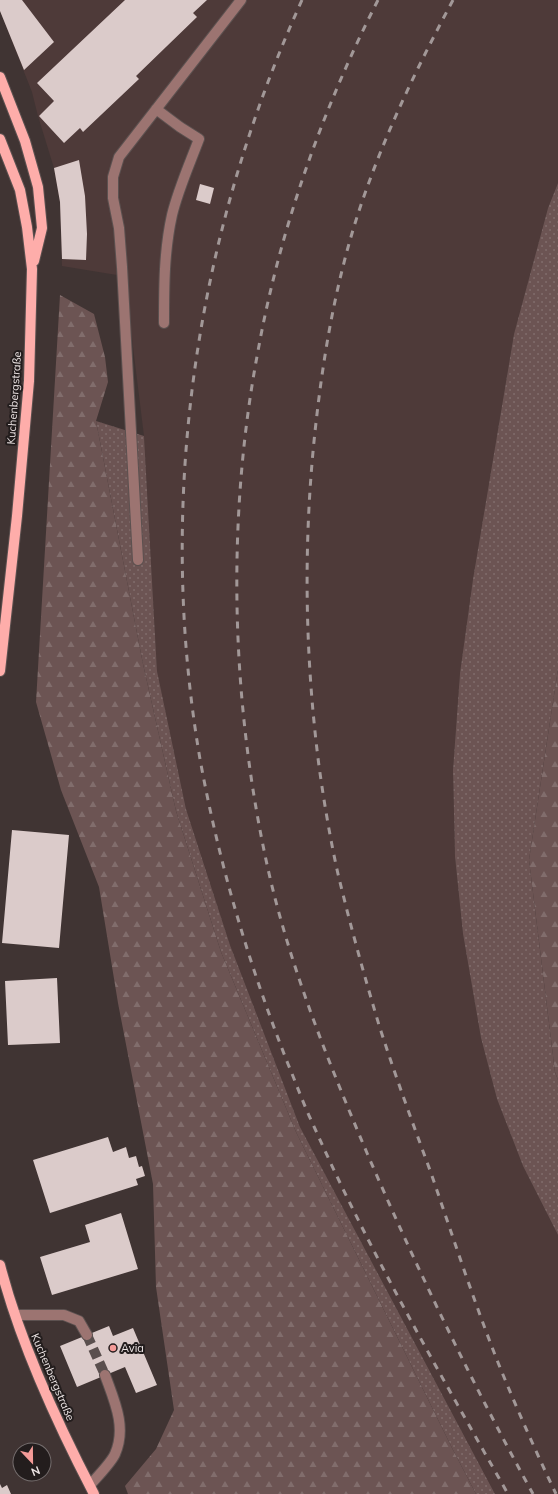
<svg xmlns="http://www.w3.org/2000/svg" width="558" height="1494" viewBox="0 0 558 1494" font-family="Mulish,sans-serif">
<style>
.built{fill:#4e3a39}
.grass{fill:url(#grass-dots)}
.forest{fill:url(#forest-firs)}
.building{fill:#dbcbca}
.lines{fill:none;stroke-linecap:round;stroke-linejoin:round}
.minor-tunnel{stroke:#5a4f4e;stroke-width:10;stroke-dasharray:10 5;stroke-linecap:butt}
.minor-casing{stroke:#5c5150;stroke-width:12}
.major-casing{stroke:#5c5150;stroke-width:12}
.minor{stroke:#9c7471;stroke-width:10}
.major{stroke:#feadaa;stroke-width:10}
.rail{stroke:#a29898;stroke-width:3;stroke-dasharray:7 7;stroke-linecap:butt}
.poi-dot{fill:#f59b98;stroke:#231d1d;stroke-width:1.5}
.labels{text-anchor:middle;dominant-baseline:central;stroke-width:4;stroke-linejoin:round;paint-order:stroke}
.street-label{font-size:11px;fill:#efe7e7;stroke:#231d1d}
.poi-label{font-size:11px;fill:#efe7e7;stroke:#231d1d;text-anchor:start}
</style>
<defs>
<pattern id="grass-dots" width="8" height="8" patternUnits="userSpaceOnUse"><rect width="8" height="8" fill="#6c5453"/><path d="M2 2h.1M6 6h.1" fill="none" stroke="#816d6c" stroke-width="1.8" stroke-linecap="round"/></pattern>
<pattern id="forest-firs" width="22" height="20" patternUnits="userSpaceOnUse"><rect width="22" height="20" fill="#6c5453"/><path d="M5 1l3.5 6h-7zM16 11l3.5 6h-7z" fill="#816d6c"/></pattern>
</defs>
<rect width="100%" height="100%" fill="#403433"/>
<path class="built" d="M 0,0 L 558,0 L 558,183 L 548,208 L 514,334 L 473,579 L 460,673 L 453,770 L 455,857 L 463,934 L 481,1038 L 497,1099 L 523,1166 L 558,1235 L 558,1494 L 495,1494 L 300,1127 L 230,945 L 186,809 L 157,671 L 144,436 L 126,290 L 117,275 L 62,266 L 60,202 L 54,168 L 38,116 L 32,92 L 0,11 Z"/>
<path class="grass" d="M 558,183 L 558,669 L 529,860 L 555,1072 L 558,1080 L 558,1235 L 523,1166 L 497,1099 L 481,1038 L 463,934 L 455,857 L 453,770 L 460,673 L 473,579 L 514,334 L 548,208 Z
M 96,421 L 144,436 L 157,671 L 186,809 L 230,945 L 300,1127 L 495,1494 L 476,1494 L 452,1448 L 296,1132 L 221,952 L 176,811 L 143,664 Z"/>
<path class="forest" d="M 60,295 L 94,314 L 105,357 L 108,382 L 96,421 L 143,664 L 176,811 L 221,952 L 296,1132 L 452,1448 L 476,1494 L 128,1494 L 125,1486 L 156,1449 L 174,1410 L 156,1287 L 153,1184 L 118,1003 L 99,887 L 61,790 L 36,702 Z
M 558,669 L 558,1080 L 555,1072 L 529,860 Z"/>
<path class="building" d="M 0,0 L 22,0 L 54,42 L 24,70 L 0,11 Z
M 125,0 L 207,0 L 193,13 L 197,17 L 136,76 L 139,79 L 83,132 L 80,128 L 64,143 L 39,116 L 54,101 L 37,83 Z
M 79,160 L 85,196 L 87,234 L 86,260 L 62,259 L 60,202 L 54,168 Z
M 200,184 L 214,188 L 210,204 L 196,200 Z
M 12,830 L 69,835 L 59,948 L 2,943 Z
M 57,978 L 60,1043 L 8,1045 L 5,981 Z
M 108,1137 L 113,1152 L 126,1147 L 129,1158 L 136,1156 L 139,1167 L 142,1166 L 145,1176 L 136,1179 L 138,1185 L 50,1213 L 33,1160 Z
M 121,1213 L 138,1269 L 52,1295 L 40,1257 L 90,1242 L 85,1225 Z
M 109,1326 L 113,1336 L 133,1328 L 157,1385 L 136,1393 L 125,1367 L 77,1387 L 60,1346 Z
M 0,1484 L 2,1488 L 7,1485 L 11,1494 L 0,1494 Z"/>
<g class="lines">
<path class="minor-tunnel" d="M 87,1335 L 105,1375"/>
<g class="minor-casing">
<path id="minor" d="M 156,109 L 180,127 L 199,139 C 190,163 178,190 172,215 C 164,251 164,287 164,323
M 138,560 L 122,267 L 119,228 L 113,198 L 113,177 L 119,157 L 241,0
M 16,1315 L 64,1315 L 79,1321 L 87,1335
M 90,1485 C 97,1477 111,1463 115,1454 C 127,1427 114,1400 105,1375"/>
</g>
<g class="major-casing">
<path id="major" d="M 0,77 L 25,141 L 38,187 L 42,228 L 34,261
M 0,139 L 20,190 L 27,227 L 32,269 L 29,381 L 17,516 L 0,671
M 0,1265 C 20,1343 57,1423 94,1494"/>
</g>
<use href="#minor" class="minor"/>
<use href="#major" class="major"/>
<path class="rail" d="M 302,0 C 195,236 156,503 200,759 C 219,864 249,965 288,1064 C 296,1083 303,1103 312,1122 C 369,1251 439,1372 508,1494
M 378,0 C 322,110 280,229 258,351 C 226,520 231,702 268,869 C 290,967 328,1061 367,1153 C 417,1269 472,1383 533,1494
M 453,0 C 421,60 391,121 368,185 C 341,258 326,336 317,414 C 303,531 304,649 319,766 C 324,802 330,838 338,874 C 350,924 364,975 379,1025 C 395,1075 413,1124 431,1173 C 453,1237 474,1302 499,1365 C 517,1409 536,1452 556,1494"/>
</g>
<circle class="poi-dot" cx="113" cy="1348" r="4"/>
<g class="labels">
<g class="street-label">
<text transform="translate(14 398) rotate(-86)">Kuchenbergstraße</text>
<text transform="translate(53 1377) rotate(67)">Kuchenbergstraße</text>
</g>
<g class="poi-label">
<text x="121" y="1348">Avia</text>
</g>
</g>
<g transform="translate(32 1462) rotate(158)"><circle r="19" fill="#231d1d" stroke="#756e6e"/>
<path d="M0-3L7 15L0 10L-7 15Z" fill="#f59b98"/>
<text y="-6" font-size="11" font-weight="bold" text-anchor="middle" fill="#efe7e7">N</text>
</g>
</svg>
